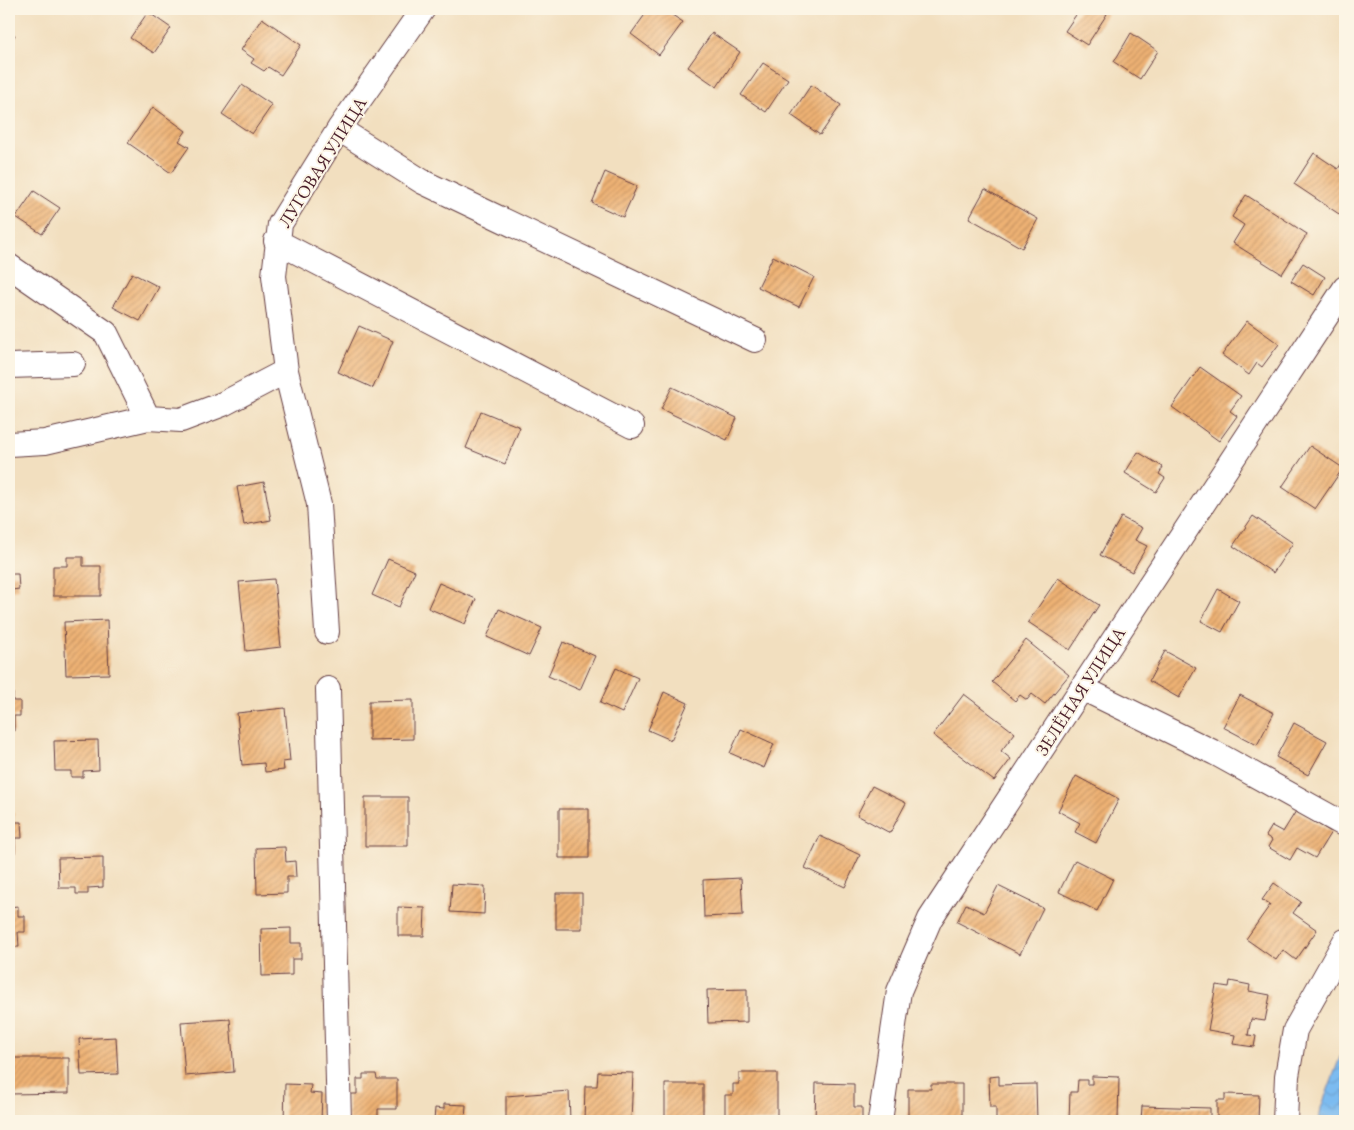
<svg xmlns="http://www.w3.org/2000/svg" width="1354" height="1130" viewBox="0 0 1354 1130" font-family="'EB Garamond',serif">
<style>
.water{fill:url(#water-waves);stroke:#636d8e}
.building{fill:url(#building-hatch)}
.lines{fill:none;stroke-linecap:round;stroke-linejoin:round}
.minor-casing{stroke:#633c41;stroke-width:26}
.minor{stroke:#fff;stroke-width:24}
.labels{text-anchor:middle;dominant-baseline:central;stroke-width:4;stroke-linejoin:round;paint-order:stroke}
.street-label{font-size:18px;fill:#4a1f2b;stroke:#fcf5e5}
</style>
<defs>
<pattern id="water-waves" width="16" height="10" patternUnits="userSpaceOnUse" patternTransform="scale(1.25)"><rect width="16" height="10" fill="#7cbbf0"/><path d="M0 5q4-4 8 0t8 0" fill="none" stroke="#6da0ce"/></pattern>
<pattern id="building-hatch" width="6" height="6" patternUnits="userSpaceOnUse" patternTransform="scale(1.25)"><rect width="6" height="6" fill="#eeb274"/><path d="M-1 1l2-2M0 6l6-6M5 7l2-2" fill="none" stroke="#c3905f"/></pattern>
</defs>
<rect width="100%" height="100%" fill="#fcf5e5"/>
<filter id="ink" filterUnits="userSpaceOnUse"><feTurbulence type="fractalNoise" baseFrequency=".02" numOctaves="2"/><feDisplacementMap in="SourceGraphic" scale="10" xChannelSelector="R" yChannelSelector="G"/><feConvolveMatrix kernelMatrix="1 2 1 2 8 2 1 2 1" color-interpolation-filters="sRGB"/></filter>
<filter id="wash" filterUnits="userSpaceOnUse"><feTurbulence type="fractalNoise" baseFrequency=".0096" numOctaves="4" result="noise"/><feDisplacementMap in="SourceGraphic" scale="20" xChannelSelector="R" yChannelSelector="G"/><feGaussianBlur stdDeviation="1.12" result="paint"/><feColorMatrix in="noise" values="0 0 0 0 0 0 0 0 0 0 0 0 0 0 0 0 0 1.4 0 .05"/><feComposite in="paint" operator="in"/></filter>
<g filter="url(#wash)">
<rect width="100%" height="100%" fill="#f2dfbf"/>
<path class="water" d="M 1345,1044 L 1345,1121 L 1319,1121 L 1321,1108 Z"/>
<g id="blocks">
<path class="building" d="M 649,9 L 663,9 L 683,22 L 659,55 L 631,34 Z
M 1080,9 L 1099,9 L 1107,14 L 1087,45 L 1065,31 Z
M 148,12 L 171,28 L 154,53 L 130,38 Z
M 262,18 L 301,45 L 281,75 L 268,67 L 264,71 L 251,63 L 254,59 L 241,50 Z
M 9,31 L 15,35 L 9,46 Z
M 712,33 L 740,52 L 717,87 L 688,67 Z
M 1131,33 L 1158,51 L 1140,79 L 1114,62 Z
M 763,63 L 788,79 L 766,112 L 741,95 Z
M 242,85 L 272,105 L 252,134 L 222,114 Z
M 811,85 L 841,105 L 820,135 L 791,115 Z
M 153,107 L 186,131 L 179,141 L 189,147 L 171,173 L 128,143 Z
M 1314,153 L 1338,169 L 1343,161 L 1345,163 L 1345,218 L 1294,184 Z
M 605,172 L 637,186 L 623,217 L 592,203 Z
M 985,189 L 1038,219 L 1022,248 L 969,218 Z
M 34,191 L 60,208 L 42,234 L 16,217 Z
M 1246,195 L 1307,234 L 1282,274 L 1233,243 L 1244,225 L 1232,217 Z
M 773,256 L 814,277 L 799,307 L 758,287 Z
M 1303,263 L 1325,277 L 1314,295 L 1291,281 Z
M 132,273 L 159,287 L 140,321 L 113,307 Z
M 1247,321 L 1279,344 L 1262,367 L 1257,363 L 1249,375 L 1222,355 Z
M 359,326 L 393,341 L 373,388 L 338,372 Z
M 1200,367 L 1241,396 L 1230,411 L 1237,416 L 1219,441 L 1172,407 Z
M 672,387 L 737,418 L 727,440 L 661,409 Z
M 481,411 L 520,427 L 505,464 L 466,448 Z
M 1310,446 L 1343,468 L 1315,509 L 1282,487 Z
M 1138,452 L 1163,467 L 1159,474 L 1165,478 L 1156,492 L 1125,473 Z
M 264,482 L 271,520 L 244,525 L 237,487 Z
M 1253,516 L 1293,543 L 1273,573 L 1233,546 Z
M 1121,517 L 1142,528 L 1135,540 L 1147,546 L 1132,572 L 1100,555 Z
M 67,557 L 83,557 L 83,566 L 101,566 L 101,596 L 53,596 L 53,566 L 67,566 Z
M 388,559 L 415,571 L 399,607 L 372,595 Z
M 9,565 L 11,565 L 11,574 L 18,574 L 19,589 L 12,590 L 12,605 L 9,605 Z
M 1058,578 L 1099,605 L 1070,650 L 1028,622 Z
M 274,579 L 281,647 L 246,651 L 239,582 Z
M 439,583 L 476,599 L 465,624 L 428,608 Z
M 1218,589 L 1239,601 L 1222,632 L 1201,621 Z
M 499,609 L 542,628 L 529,656 L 487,637 Z
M 107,620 L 109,674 L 66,675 L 64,622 Z
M 1026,640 L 1069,675 L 1045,704 L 1032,694 L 1027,700 L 1020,695 L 1015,701 L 992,682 Z
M 563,642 L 595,656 L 580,690 L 548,676 Z
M 1165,651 L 1196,668 L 1179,698 L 1149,681 Z
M 616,668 L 638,678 L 622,713 L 600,703 Z
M 9,691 L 13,691 L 13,701 L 20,701 L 20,716 L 14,716 L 14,732 L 9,732 Z
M 664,692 L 688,703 L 671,740 L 648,730 Z
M 964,694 L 1015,733 L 1001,751 L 1011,759 L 994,781 L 933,735 Z
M 1240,695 L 1274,713 L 1257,745 L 1223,727 Z
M 413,700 L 413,739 L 369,740 L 369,701 Z
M 285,708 L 290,761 L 283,762 L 284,770 L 265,772 L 264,763 L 242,765 L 237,713 Z
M 1294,723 L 1327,741 L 1308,775 L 1276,757 Z
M 741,729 L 774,744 L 764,768 L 730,753 Z
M 98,740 L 99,770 L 83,771 L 83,777 L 71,777 L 71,771 L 55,771 L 54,741 Z
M 1076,776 L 1119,799 L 1096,843 L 1075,832 L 1080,823 L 1058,811 Z
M 872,786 L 906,803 L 890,833 L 857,815 Z
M 365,797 L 408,797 L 408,846 L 365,846 Z
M 559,809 L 589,809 L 589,858 L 559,858 Z
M 1296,811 L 1331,832 L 1315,858 L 1297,848 L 1290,860 L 1268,847 L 1272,840 L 1266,836 L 1272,826 L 1283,832 Z
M 9,813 L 14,813 L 14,822 L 21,822 L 22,838 L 15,838 L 15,853 L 9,853 Z
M 820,836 L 860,855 L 845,887 L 805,868 Z
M 285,847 L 286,862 L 295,861 L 296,877 L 287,877 L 287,893 L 257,894 L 256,848 Z
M 103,857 L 103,887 L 88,888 L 88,894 L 76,894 L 76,888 L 59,888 L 58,858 Z
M 1075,860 L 1113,879 L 1097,911 L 1059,892 Z
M 741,878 L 743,915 L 704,917 L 703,880 Z
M 1274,883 L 1301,902 L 1293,913 L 1317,930 L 1296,960 L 1283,950 L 1276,960 L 1246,939 L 1270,905 L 1262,900 Z
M 452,884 L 485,886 L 484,914 L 450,912 Z
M 998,886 L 1043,908 L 1020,954 L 957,922 L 966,904 L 984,913 Z
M 556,893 L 582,893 L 582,929 L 556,929 Z
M 18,906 L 18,916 L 25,916 L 25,932 L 18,932 L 19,947 L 9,947 L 9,907 Z
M 398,907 L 425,908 L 424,936 L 398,936 Z
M 291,928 L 291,943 L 301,943 L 301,959 L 292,959 L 292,975 L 262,976 L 261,929 Z
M 1230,981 L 1250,985 L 1249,991 L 1270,995 L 1265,1021 L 1251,1019 L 1248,1035 L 1256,1036 L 1254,1047 L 1233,1044 L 1235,1035 L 1208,1030 L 1216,985 L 1229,987 Z
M 747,989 L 747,1022 L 708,1023 L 707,990 Z
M 230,1019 L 234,1072 L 185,1076 L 181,1022 Z
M 116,1037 L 118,1074 L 81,1075 L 79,1039 Z
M 9,1058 L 69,1058 L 69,1093 L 9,1094 Z
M 598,1072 L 633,1073 L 631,1121 L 584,1121 L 585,1086 L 597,1086 Z
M 739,1073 L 777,1073 L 777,1121 L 725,1121 L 725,1095 L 733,1095 L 733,1084 L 739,1084 Z
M 363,1074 L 376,1074 L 377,1079 L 397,1079 L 397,1109 L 378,1109 L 378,1121 L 348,1121 L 348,1094 L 357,1094 L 357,1079 L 363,1079 Z
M 999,1076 L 999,1085 L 1036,1084 L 1037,1121 L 996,1121 L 996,1107 L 990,1107 L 989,1077 Z
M 1092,1076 L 1119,1077 L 1118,1121 L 1069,1121 L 1070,1092 L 1077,1092 L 1078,1080 L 1087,1080 L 1087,1084 L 1092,1084 Z
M 816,1083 L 854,1084 L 854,1107 L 862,1107 L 862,1121 L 815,1121 Z
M 285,1084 L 311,1085 L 310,1093 L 322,1094 L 321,1121 L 284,1121 Z
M 665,1084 L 703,1084 L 703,1121 L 665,1121 Z
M 931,1084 L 962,1084 L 962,1121 L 908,1121 L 908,1089 L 931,1089 Z
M 569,1091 L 570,1121 L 506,1121 L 506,1096 Z
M 1225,1094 L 1259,1095 L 1258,1121 L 1217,1121 L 1217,1100 L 1225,1100 Z
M 444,1104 L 466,1105 L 465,1121 L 434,1121 L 435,1108 L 444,1109 Z
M 1142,1106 L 1210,1108 L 1210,1121 L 1141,1121 Z"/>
</g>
</g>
<g filter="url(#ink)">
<use href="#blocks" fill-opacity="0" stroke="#633c41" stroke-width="1"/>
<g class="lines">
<g class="minor-casing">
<path id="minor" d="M 339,129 L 423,182 L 755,340
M 276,241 L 632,426
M 9,266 L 106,333 L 148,418
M 9,366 L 73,364
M 9,444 L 45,442 L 148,418 L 181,420 L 223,404 L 286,371
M 327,632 L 319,504 L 286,371 L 274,276 L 280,224 L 339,129 L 423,9
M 1082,688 L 1215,753 L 1345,825
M 328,689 L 339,1121
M 880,1121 L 899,991 L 930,919 L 1345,288
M 1285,1121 L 1287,1076 L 1295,1030 L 1345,941"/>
</g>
<use href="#minor" class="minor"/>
</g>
</g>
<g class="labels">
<g class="street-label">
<text transform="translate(322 162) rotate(-58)">ЛУГОВАЯ УЛИЦА</text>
<text transform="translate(1080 691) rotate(-57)">ЗЕЛЁНАЯ УЛИЦА</text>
</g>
</g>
<rect width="1354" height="1130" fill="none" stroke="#fcf5e5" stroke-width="30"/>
</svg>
